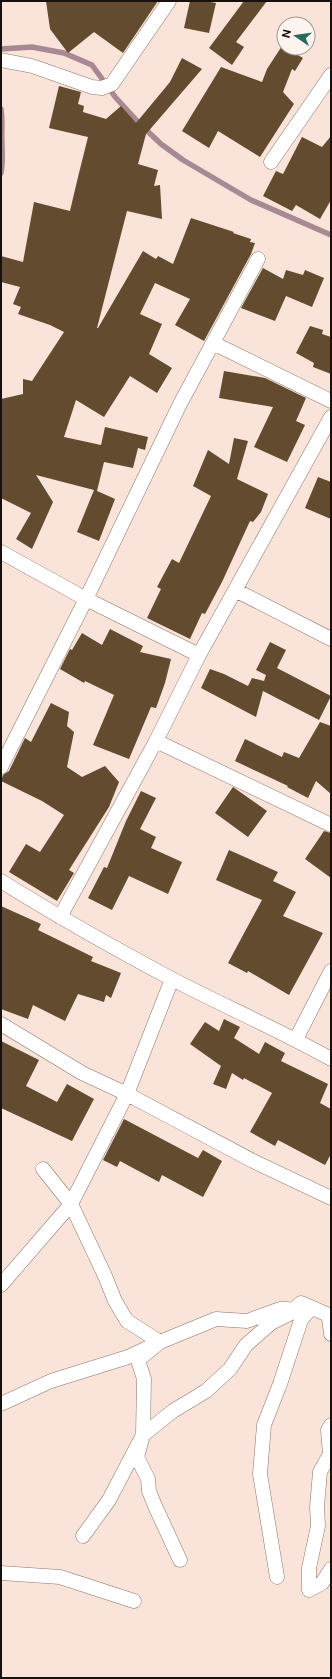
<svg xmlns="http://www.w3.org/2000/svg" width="332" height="1679" viewBox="0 0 332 1679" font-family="'Public Sans',sans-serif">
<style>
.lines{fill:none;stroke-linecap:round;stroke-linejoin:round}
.stream{stroke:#a88892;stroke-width:5.5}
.building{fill:#624b2e}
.street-casing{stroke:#89766c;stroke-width:15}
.street{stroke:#fff;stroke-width:14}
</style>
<rect width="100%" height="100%" fill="#fae3d9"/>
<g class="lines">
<path class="stream" d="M 1,49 L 32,47 L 64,53 L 92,65 L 116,98 L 139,123 L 161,144 L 183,160 L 251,200 L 331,235
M 1,109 C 3,123 1,132 2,145 C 2,155 3,163 1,173"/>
</g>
<path class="building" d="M 46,1 L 158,1 L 123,53 L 94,32 L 68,53 L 50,29 Z
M 190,1 L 205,1 L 216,3 L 209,33 L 184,28 Z
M 244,1 L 267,1 L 236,42 L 244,47 L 232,65 L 209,48 Z
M 282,46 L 303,58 L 295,71 L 292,69 L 283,92 L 294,104 L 260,157 L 218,131 L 209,148 L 182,131 L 221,67 L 262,82 L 267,69 Z
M 182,58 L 202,69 L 146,134 L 138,164 L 158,170 L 154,186 L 160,185 L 162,219 L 127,211 L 97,328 L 98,328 L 143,251 L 156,259 L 158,256 L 173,264 L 191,218 L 234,232 L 233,233 L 251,239 L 250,242 L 255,243 L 251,254 L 204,341 L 175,325 L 190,299 L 155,283 L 140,314 L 162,324 L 149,354 L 172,368 L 157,393 L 130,376 L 104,417 L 76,400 L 64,437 L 101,445 L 105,427 L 148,437 L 145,450 L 138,448 L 133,468 L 104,462 L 97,491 L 95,490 L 115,499 L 99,541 L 77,532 L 94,490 L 36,475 L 53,502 L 32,549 L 16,539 L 31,513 L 1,498 L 1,399 L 23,394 L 23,379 L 32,381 L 64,332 L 50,325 L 18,314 L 21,307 L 13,304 L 20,287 L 1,282 L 1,256 L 23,262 L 34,202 L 70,211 L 78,177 L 88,137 L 49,128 L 59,86 L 81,92 L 78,104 L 84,106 L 83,112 L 106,119 L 121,106 L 136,123 L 170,82 Z
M 331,136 L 331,200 L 320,219 L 296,205 L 292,211 L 263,196 L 276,171 L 283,174 L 302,137 L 322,147 Z
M 263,268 L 283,279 L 286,270 L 303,275 L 305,270 L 324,278 L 312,307 L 286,296 L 275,321 L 241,308 Z
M 310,326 L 323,330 L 322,334 L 331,337 L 331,374 L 313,367 L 314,363 L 296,353 Z
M 224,371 L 265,378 L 306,398 L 296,421 L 305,425 L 287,462 L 254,447 L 273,407 L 219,398 Z
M 234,438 L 248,441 L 237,479 L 268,494 L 261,512 L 253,522 L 250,521 L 222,582 L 205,614 L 202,613 L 190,639 L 147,618 L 161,589 L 157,587 L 172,559 L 179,563 L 211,496 L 193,486 L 208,450 L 229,464 Z
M 318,477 L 331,482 L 331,519 L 305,508 Z
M 110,629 L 143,646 L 140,652 L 171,659 L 165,683 L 156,708 L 151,707 L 129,759 L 93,745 L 114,695 L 85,681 L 84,683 L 60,669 L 70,649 L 72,650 L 82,633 L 102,645 Z
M 270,642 L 286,650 L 277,668 L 331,696 L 319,720 L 263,691 L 256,717 L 201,688 L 210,669 L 224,674 L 248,686 L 252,678 L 264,681 L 266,675 L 256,670 Z
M 51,703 L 69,712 L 67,726 L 74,732 L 67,767 L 82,777 L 105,766 L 119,782 L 109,807 L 69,870 L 74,873 L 57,901 L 9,872 L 26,844 L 40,852 L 64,815 L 42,801 L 1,781 L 3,775 L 9,771 L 25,738 L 31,742 Z
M 320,722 L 331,726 L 331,794 L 316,781 L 308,798 L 287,787 L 288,786 L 235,761 L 245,739 L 282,757 L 284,752 L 299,758 Z
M 233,787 L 267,811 L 248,837 L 215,813 Z
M 141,791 L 156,798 L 140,829 L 156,837 L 151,848 L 182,862 L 168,894 L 129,876 L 112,910 L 88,898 L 104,867 L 107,868 L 126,821 Z
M 324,831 L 331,833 L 331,878 L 305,859 Z
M 229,850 L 278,872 L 273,881 L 296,892 L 283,916 L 323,933 L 289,995 L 248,971 L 247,973 L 228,963 L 262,900 L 216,880 Z
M 1,906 L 41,924 L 38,930 L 93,957 L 91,961 L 121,973 L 111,998 L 106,995 L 104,1002 L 78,994 L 65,1021 L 33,1005 L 28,1019 L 1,1009 Z
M 224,1019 L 240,1027 L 234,1038 L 259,1054 L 265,1042 L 285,1053 L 281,1061 L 328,1084 L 320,1103 L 331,1109 L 331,1154 L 325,1165 L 278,1140 L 275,1146 L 250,1132 L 272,1093 L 244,1078 L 243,1080 L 232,1073 L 226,1089 L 213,1084 L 221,1066 L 190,1044 L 205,1022 L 219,1031 Z
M 1,1041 L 39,1060 L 26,1086 L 57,1102 L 67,1084 L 94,1099 L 72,1141 L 1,1108 Z
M 124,1119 L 198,1158 L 203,1150 L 222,1161 L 203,1197 L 162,1175 L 159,1182 L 120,1161 L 117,1167 L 103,1160 Z"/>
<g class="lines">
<g class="street-casing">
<path id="street" d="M 1,60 L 32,66 L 92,87 L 102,88 L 112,84 L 169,1
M 271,162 L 331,75
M 213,343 L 331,401
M 1,552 L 86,599 L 199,655
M 235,590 L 331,639
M 156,741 L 331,825
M 1,767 L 86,599 L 180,404 L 258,259
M 1,881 C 57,916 114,948 172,979 C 224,1006 279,1030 331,1059
M 60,917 L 156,741 L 199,655 L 331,417
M 1,1024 L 82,1073 L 127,1094 L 253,1161 L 331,1198
M 296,1039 L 331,971
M 43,1169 L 71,1204 L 105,1276 L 115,1301 L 127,1321 L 160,1342 L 138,1360 L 144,1379 L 143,1435 L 137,1457 L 148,1479 L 149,1491 L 155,1506 L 180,1560
M 1,1285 L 71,1204 L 127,1094 L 172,979
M 326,1314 L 329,1318 L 331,1334
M 1,1404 L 51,1381 L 128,1357 L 160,1342 L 216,1319 L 247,1321 L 280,1309 L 288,1309
M 83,1536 L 109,1500 L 143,1435 L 173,1411 L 206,1391 L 230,1369 L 246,1345 L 271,1323 L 289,1314 L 301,1303 L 331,1316
M 1,1573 L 60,1577 L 134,1601
M 277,1577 L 260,1474 L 264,1425 L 280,1384 L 301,1320 L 311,1308
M 309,1590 L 309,1568 L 318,1526 L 317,1507 L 320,1472 L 330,1454 L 328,1430 L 331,1425
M 309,1590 L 322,1583 L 331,1569"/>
</g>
<use href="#street" class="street"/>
</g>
<rect width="332" height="1679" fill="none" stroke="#17100c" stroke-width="4"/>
<g transform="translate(296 36) rotate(283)"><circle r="19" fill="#fdf4ef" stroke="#a19994"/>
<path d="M0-3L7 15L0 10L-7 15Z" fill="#276b5c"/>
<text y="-6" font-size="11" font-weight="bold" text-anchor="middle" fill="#17100c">N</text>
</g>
</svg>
